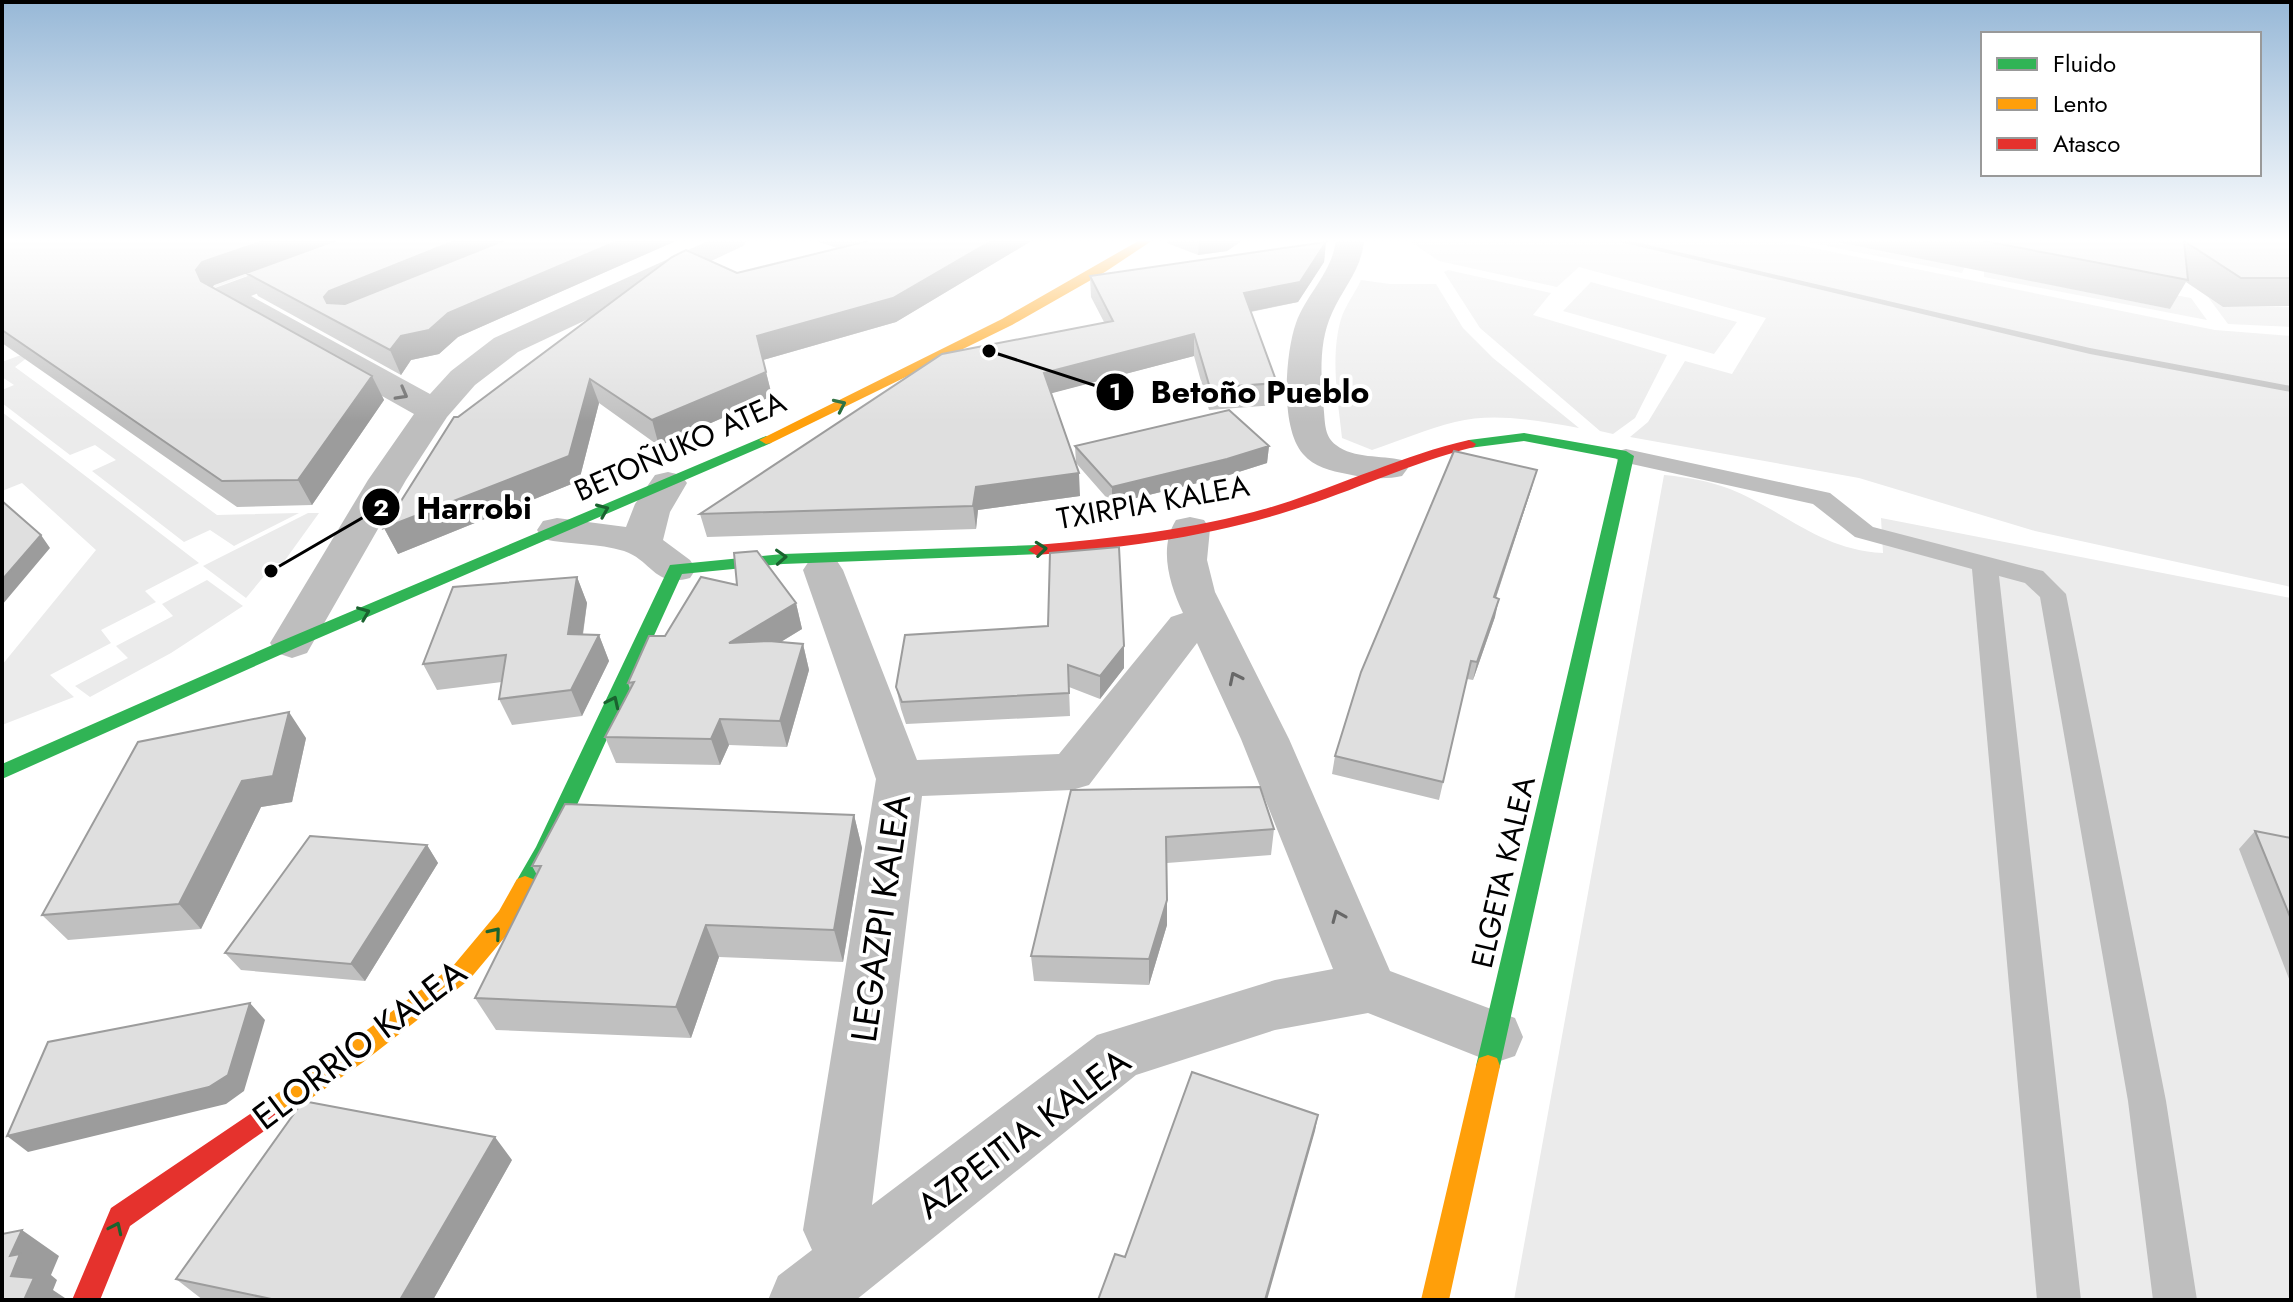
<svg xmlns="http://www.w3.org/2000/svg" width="2293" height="1302" viewBox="0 0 2293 1302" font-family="Jost,sans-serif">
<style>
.green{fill:#ebebeb}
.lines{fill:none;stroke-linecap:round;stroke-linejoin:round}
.stream{fill:#bebebe;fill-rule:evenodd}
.lane{fill:#bebebe;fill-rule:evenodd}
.street{fill:#bebebe;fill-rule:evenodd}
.fast{fill:#30b455;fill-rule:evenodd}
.slow{fill:#ff9f0a;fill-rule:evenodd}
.jam{fill:#e5322d;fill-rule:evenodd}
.wall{fill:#c0c0c0}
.shaded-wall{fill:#9c9c9c}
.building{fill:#dfdfdf;stroke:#9c9c9c;stroke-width:2}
.oneway{stroke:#686868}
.oneway2{stroke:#1a632f}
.labels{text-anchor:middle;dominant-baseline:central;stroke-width:8;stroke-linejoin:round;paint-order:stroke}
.street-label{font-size:30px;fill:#000;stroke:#fff}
.near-street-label{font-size:36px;fill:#000;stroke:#fff}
.leader{fill:none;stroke:#000;stroke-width:3}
.callout-dot{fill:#000;stroke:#fff;stroke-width:3}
.mark-label{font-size:24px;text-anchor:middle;font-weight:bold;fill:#fff}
.callout-label{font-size:32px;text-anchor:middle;font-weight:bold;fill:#000;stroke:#fff;stroke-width:8;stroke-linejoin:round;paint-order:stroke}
</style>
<rect width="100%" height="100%" fill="#fff"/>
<path class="green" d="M 332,240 L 343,240 L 28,357 L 15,367 L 217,515 L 299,513 L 234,546 L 210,530 L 184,542 L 92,471 L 116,460 L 95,445 L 70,455 L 2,403 L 2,390 L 14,385 L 2,377 L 2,362 Z
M 1408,240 L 1774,240 L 2215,330 L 2291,336 L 2291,587 L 2035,531 L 1859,478 L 1630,437 L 1648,422 L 1685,361 L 1732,374 L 1766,318 L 1579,267 L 1557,287 L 1439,261 Z
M 1797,240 L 1827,240 L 1957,266 L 1969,257 L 1962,273 Z
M 1448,270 L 1551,293 L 1533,315 L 1667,355 L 1635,418 L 1613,434 L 1600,431 L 1480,328 L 1444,272 Z
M 1984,271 L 2170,309 L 2169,294 L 2191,298 L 2207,320 L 1984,277 Z
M 1361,280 L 1390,284 L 1436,284 L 1463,328 L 1493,358 L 1579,428 C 1539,421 1495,412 1455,422 C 1427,429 1399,441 1372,450 L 1342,438 C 1338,400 1330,357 1341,319 C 1345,306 1355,293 1361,280 Z
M 1591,282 L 1737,322 L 1714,354 L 1563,311 Z
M 2208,297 L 2223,307 L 2291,307 L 2291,327 L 2228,324 Z
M 2,412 L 199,563 L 145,591 L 156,602 L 101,630 L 111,643 L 50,675 L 74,697 L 2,725 L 2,665 L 96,550 L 22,483 L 2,491 Z
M 1664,475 C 1686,477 1709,481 1730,489 C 1785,511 1820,550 1883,553 L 1881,518 L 2291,598 L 2291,1300 L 1514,1300 Z
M 308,513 L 319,513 L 283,563 L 275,563 L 246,598 L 203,566 Z
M 207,580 L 243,606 L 171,653 L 90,697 L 75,686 L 128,658 L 116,646 L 173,616 L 162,604 Z"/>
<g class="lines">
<path class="stream" d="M 1612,240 L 1627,240 L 2090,348 L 2291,386 L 2291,392 L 2090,354 Z"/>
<path class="lane" d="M 1626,449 L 1830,493 L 1873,527 L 2043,571 L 2066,594 L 2166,1101 L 2197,1300 L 2153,1300 L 2128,1101 L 2040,597 L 2025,583 L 1999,576 L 2081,1300 L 2037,1300 L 1972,569 L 1855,537 L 1813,504 L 1618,461 L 1614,456 L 1618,451 Z"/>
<path class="street" d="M 347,240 L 386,240 L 382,246 L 251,296 L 430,394 L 451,371 L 494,338 L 710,240 L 747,240 L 743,246 L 518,352 L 475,385 L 447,417 L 406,480 L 307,653 L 292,658 L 277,653 L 270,643 L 368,480 L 414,414 L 215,302 L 211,295 L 215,288 Z
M 1336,240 L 1364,240 C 1362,269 1343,288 1332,313 C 1318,343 1321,380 1324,412 C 1325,424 1325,437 1336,445 C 1354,459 1381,455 1402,460 L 1408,468 L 1402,476 C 1384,480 1365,478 1347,474 C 1331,471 1314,467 1303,454 C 1280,428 1285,354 1296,323 C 1307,293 1332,273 1336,240 Z
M 668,472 L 681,475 L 687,483 L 670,512 L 663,540 L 690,560 L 696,569 L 690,578 C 654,588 653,561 624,551 C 598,543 570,545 543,539 L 537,530 L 543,521 L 557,518 L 626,527 L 635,504 L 655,475 Z
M 1190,517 L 1204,520 L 1210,529 L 1207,560 L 1215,592 L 1289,739 L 1390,971 L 1515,1018 L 1523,1037 L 1515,1056 L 1494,1063 L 1368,1013 L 1275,1030 L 1136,1075 L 856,1300 L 768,1300 L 778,1276 L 812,1250 L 803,1230 L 876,779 L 803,570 L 809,561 L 823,557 L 837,561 L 843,570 L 917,760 L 1059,754 L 1171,617 L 1183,613 C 1170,586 1158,548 1176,520 ZM 1197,643 L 1241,739 L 1333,969 L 1275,980 L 1097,1035 L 872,1205 L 922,796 L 1072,790 L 1089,785 Z"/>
<path class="fast" d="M 1524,433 L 1626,451 L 1634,456 L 1500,1066 L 1497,1074 L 1488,1077 L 1479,1074 L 1476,1066 L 1618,459 L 1524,441 L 1469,448 L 1462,444 L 1469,440 Z
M 766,436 L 773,440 L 771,443 L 298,647 L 2,779 L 2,764 L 286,639 Z
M 1036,545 L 1042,546 L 1044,550 L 1042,554 L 783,564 L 682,574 L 556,851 L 533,891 L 525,894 L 517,891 L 514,885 L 536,847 L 670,565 L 783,554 Z"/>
<path class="slow" d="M 1140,240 L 1153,240 L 1105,272 L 1012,325 L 771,443 L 766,444 L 759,440 L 1002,319 Z
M 525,876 L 533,879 L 536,885 L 515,925 L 469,980 L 362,1063 L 277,1122 L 268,1126 L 259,1122 L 255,1114 L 259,1106 L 344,1047 L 453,966 L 499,911 L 517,879 Z
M 1488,1055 L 1497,1058 L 1500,1066 L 1449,1300 L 1421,1300 L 1476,1066 L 1479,1058 Z"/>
<path class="jam" d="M 1469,440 L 1476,444 L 1474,447 C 1410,463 1352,492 1289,511 C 1207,537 1122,548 1036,555 L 1028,550 L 1036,545 C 1117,538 1199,529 1278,505 C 1342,485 1403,455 1469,440 Z
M 268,1102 L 277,1106 L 281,1114 L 277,1122 L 130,1226 L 100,1300 L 72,1300 L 111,1208 Z"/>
</g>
<path class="wall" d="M 2,240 L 678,240 L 458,337 L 439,354 L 411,360 L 401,375 L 258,296 L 246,273 L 214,285 L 212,288 L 372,376 L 384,400 L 312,505 L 237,507 L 2,343 Z
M 813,240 L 1033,240 L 896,322 L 763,360 L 772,396 L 659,446 L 599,403 L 579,481 L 398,554 L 384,528 L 458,417 L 737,273 L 837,248 Z
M 1167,240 L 1243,240 L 1227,251 L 1198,255 L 1167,243 Z
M 1827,240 L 2291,240 L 2291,306 L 2223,307 L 2186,282 L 2170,309 Z
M 1326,242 L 1324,262 L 1298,302 L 1251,312 L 1277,383 L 1275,405 L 1209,410 L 1194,356 L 1051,393 L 1080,496 L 978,510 L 976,529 L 707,537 L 700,514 L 1104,322 L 1091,297 L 1090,276 Z
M 1075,446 L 1269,446 L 1267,463 L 1226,476 L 1112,504 L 1076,463 Z
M 1532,487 L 1496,598 L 1495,617 L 1473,680 L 1467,679 L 1439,800 L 1332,774 L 1335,756 Z
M 577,577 L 587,603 L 583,635 L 599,635 L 609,661 L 582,716 L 512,725 L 499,699 L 502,682 L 437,690 L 423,664 Z
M 796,603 L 802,629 L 781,642 L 803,644 L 809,670 L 787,747 L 729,745 L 720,765 L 616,763 L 605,737 L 630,689 L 628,683 L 665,636 Z
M 1124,646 L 1124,668 L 1100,699 L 1069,687 L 1070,716 L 906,724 L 901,709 L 896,687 Z
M 306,738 L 292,802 L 261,807 L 201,929 L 68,940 L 42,915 Z
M 1071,790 L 1274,829 L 1271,855 L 1167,863 L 1167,925 L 1149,985 L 1034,981 L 1031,956 Z
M 854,815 L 862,848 L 843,962 L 719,957 L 691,1038 L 496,1030 L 475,998 L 537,875 L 532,866 Z
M 2255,831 L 2291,838 L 2291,984 L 2239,849 Z
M 427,845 L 438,863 L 365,981 L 241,970 L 225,953 Z
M 512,1160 L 433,1300 L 203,1300 L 176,1279 Z"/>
<path class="shaded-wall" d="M 266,240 L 339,240 L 214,285 L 208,294 L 214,305 L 196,270 L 202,262 Z
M 457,240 L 521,240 L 335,321 L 324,297 L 329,291 Z
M 620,240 L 678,240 L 458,337 L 439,354 L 411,360 L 401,375 L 390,350 L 401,336 L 448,313 Z
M 993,240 L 1033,240 L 896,322 L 763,360 L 757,336 Z
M 1199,240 L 1243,240 L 1227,251 L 1198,255 Z
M 1326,242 L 1324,262 L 1298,302 L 1243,313 L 1244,293 Z
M 1194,334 L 1194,356 L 1045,395 L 1044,373 Z
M 766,372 L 772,396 L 659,446 L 652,420 Z
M 372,376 L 384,400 L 312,505 L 298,480 Z
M 590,379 L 599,403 L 579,481 L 398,554 L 384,528 Z
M 1269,446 L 1267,463 L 1226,476 L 1112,504 L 1112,487 Z
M 1537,470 L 1532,487 L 1490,615 L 1494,597 Z
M 1079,473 L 1080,496 L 978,510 L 976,529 L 973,506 L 976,487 Z
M 41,535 L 50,548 L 2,605 L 2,580 Z
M 577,577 L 587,603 L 579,660 L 568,634 Z
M 1499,599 L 1495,617 L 1473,680 L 1477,662 Z
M 796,603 L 802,629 L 736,669 L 729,643 Z
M 599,635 L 609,661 L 582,716 L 571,690 Z
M 803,644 L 809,670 L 787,747 L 780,721 Z
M 1124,646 L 1124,668 L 1100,699 L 1100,676 Z
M 289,712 L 306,738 L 292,802 L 261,807 L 201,929 L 179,904 L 242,781 Z
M 720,719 L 729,745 L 720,765 L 711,739 Z
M 854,815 L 862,848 L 843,962 L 834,930 Z
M 427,845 L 438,863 L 365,981 L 351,964 Z
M 1167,900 L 1167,925 L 1149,985 L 1149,959 Z
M 706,925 L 719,957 L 691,1038 L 676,1007 Z
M 250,1003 L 265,1020 L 244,1091 L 226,1104 L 28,1152 L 7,1136 Z
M 1318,1115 L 1315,1131 L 1267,1300 L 1265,1300 Z
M 495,1137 L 512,1160 L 433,1300 L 400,1300 Z
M 22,1230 L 59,1256 L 51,1275 L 57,1280 L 53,1290 L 68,1300 L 24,1300 L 11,1276 L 10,1256 Z"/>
<path class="building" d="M 2,240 L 266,240 L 202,262 L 196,270 L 201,281 L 372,376 L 298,480 L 222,481 L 2,330 Z
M 337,240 L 457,240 L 329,291 L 324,297 L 327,303 L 345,304 L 505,240 L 620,240 L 448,313 L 429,330 L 401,336 L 390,350 L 246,273 Z
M 872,240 L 993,240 L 893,298 L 757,336 L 766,372 L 652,420 L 590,379 L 569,456 L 384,528 L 454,417 L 458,417 L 672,257 L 686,250 L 737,273 Z
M 1979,240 L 2291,240 L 2291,278 L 2241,278 L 2184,241 L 2188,280 Z
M 1326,242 L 1300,282 L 1244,293 L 1277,383 L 1210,388 L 1194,334 L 1044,373 L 1079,473 L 976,487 L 973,506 L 700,514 L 942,354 L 1113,321 L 1090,276 Z
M 1229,410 L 1269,446 L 1227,459 L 1112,487 L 1075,446 Z
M 1454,451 L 1537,470 L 1494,597 L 1499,599 L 1477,662 L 1471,661 L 1443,782 L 1335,756 L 1361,672 Z
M 2,501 L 41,535 L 2,580 Z
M 1119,547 L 1124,646 L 1100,676 L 1068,665 L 1069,693 L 902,702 L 896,687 L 905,635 L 1048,626 L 1050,553 Z
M 757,551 L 796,603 L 729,643 L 769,641 L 803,644 L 780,721 L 720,719 L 711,739 L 605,737 L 634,682 L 628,683 L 649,636 L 665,636 L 701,577 L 737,585 L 734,553 Z
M 577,577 L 568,634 L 599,635 L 571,690 L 499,699 L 506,655 L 423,664 L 453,587 Z
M 289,712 L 273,776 L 242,781 L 179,904 L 42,915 L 138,742 Z
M 1260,787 L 1274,829 L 1166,837 L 1167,900 L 1149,959 L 1031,956 L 1071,790 Z
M 565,804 L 854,815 L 834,930 L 706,925 L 676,1007 L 475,998 L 541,866 L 532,866 Z
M 2255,831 L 2291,838 L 2291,919 Z
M 310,836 L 427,845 L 351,964 L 225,953 Z
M 250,1003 L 228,1075 L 209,1087 L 7,1136 L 48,1042 Z
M 1192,1072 L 1318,1115 L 1265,1300 L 1098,1300 L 1115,1254 L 1125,1257 Z
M 303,1101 L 495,1137 L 400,1300 L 276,1300 L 176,1279 Z
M 22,1230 L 10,1256 L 20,1254 L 11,1276 L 34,1278 L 24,1300 L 2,1300 L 2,1234 Z"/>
<defs><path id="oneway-chevron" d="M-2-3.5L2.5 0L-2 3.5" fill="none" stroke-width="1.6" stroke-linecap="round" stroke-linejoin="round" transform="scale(2)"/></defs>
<g class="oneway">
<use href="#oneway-chevron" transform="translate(402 394) rotate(29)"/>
<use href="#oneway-chevron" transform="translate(1235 678) rotate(-116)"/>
<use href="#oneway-chevron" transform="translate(1338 916) rotate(-113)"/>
</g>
<g class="oneway2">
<use href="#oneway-chevron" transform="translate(840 405) rotate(-25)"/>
<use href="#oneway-chevron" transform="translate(603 510) rotate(-23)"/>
<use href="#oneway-chevron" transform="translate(1041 549) rotate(-6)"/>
<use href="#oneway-chevron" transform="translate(781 557) rotate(-3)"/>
<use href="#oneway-chevron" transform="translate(364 613) rotate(-22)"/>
<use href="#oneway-chevron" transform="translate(613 702) rotate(-65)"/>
<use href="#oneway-chevron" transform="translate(495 933) rotate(-50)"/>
<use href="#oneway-chevron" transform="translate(116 1228) rotate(-65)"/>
</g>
<linearGradient id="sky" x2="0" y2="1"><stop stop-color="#97b8d7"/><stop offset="0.57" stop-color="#fff"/><stop offset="1" stop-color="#fff" stop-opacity="0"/></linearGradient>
<rect width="2293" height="422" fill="url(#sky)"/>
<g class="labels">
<g class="street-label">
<text transform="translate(680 446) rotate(-24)">BETOÑUKO ATEA</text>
<text transform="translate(1153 502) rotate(-10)">TXIRPIA KALEA</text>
<text transform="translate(1503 872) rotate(-77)">ELGETA KALEA</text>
</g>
<g class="near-street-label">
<text transform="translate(880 918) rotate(-82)">LEGAZPI KALEA</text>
<text transform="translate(359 1044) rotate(-37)">ELORRIO KALEA</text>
<text transform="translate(1023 1133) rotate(-37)">AZPEITIA KALEA</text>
</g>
</g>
<path class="leader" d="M989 351L1115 392M271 571L381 507"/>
<g class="callout-dot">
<circle cx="989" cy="351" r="8"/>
<circle cx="271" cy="571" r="8"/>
<circle cx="1115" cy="392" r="20"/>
<circle cx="381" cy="507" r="20"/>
</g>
<g class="mark-label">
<text x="1115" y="400">1</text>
<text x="381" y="516">2</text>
</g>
<g class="callout-label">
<text x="1260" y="403">Betoño Pueblo</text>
<text x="474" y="519">Harrobi</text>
</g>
<rect width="2293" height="1302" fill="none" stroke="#000000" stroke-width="8"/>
<rect x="1981" y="32" width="280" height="144" fill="#ffffff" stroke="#999999" stroke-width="2"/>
<rect x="1997" y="58" width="40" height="12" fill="#30b455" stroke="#999999" stroke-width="2"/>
<text x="2053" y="72" font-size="24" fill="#000000">Fluido</text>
<rect x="1997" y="98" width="40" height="12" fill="#ff9f0a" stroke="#999999" stroke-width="2"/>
<text x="2053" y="112" font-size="24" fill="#000000">Lento</text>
<rect x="1997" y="138" width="40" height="12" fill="#e5322d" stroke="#999999" stroke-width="2"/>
<text x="2053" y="152" font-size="24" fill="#000000">Atasco</text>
</svg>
